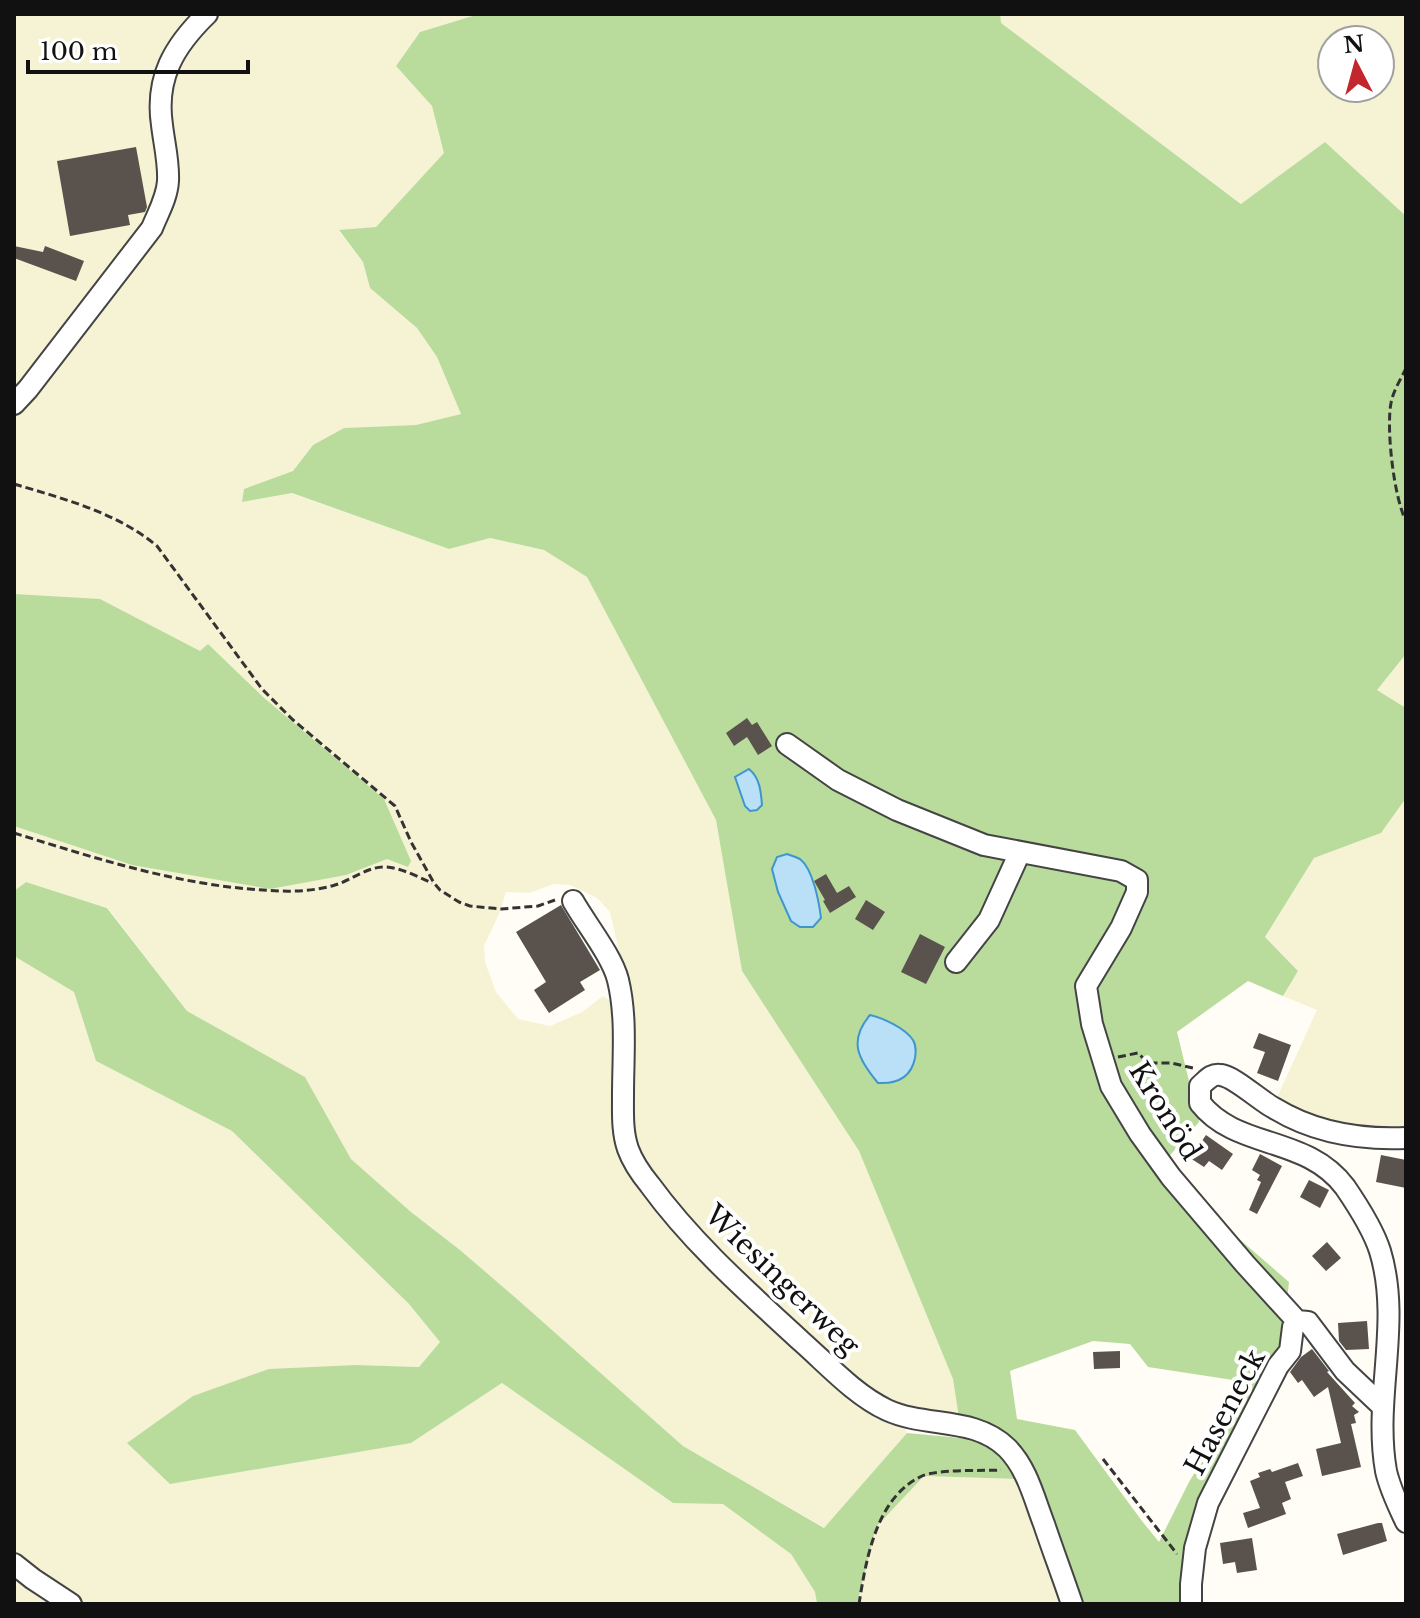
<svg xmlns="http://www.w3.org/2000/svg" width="1420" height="1618" viewBox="0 0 1420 1618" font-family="'Libre Baskerville',serif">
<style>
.farmland{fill:#f6f3d4;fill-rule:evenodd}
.forest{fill:#b9dc9c;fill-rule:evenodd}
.water{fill:#b9e0f7;stroke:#3f96cf;stroke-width:2}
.building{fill:#5a524d}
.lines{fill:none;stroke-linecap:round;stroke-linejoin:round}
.minor-casing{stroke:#444;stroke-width:24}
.path{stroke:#333;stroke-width:3;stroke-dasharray:8 4;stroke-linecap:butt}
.minor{stroke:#fff;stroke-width:20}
.labels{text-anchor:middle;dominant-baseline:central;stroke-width:8;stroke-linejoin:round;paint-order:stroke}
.street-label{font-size:28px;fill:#111;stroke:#fff}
</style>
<rect width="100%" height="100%" fill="#fffdf5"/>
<path class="farmland" d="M 14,14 L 201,14 L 186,29 L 169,53 L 159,57 L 171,76 L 185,51 L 200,30 L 216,14 L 479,14 L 420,32 L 396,66 L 432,106 L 445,153 L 376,227 L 339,231 L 363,262 L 370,288 L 417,328 L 437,357 L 461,414 L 416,425 L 344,428 L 313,445 L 293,471 L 244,489 L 242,502 L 291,493 L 449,549 L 489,538 L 544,550 L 587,577 L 716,820 L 742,971 L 859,1151 L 953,1379 L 959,1418 L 929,1416 L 904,1409 L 870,1393 L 744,1281 L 709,1243 L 659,1185 L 635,1149 L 629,1127 L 628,1074 L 629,1014 L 626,982 L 610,912 L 597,898 L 570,885 L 554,884 L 529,893 L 506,892 L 499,914 L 484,946 L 485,962 L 496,992 L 518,1019 L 550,1026 L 582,1012 L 603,996 L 616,1005 L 620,1023 L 617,1092 L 623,1155 L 641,1186 L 717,1271 L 836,1378 L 878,1409 L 902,1419 L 907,1433 L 825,1528 L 683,1446 L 517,1299 L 460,1250 L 411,1212 L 351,1159 L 305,1077 L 187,1011 L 108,908 L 26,882 L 14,891 L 14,411 L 49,370 L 37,367 L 14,389 Z
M 1000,14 L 1406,14 L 1406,216 L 1325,142 L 1242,204 L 1000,23 ZM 1332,40 L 1380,40 L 1380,88 L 1332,88 Z
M 1406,654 L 1406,708 L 1377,690 Z
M 1406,798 L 1406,1128 L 1382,1133 L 1337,1129 L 1274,1104 L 1317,1010 L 1283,996 L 1298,971 L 1265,937 L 1314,858 L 1381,833 Z
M 14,956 L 74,992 L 96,1061 L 232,1131 L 409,1304 L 440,1342 L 419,1367 L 356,1365 L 411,1443 L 502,1383 L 673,1503 L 723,1503 L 791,1554 L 815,1592 L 817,1604 L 14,1604 Z
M 924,1476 L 1021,1479 L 1067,1604 L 857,1604 L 876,1527 Z"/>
<path class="forest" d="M 479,14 L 1000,14 L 1001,23 L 1241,204 L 1325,142 L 1406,216 L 1406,654 L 1377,690 L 1406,708 L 1406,798 L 1381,833 L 1314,858 L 1265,937 L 1298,971 L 1283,996 L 1248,981 L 1177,1032 L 1199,1122 L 1158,1169 L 1289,1282 L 1282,1345 L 1195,1511 L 1186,1575 L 1187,1604 L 1078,1604 L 1070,1585 L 1034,1467 L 999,1433 L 959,1418 L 953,1379 L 859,1151 L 742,971 L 716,820 L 587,577 L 544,550 L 490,538 L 449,549 L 292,493 L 242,502 L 244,489 L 293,471 L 313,445 L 344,428 L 416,425 L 461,414 L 437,357 L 417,328 L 370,288 L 363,262 L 339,230 L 376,227 L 444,153 L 432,106 L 396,66 L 420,32 ZM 1093,1341 L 1130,1344 L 1148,1367 L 1233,1380 L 1217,1436 L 1189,1482 L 1159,1542 L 1142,1521 L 1075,1430 L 1017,1419 L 1010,1371 Z
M 14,594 L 100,599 L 200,651 L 208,644 L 263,697 L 384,799 L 411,861 L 408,867 L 387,859 L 346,875 L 270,889 L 132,865 L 14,826 Z
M 26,882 L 107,908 L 187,1011 L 305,1077 L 351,1159 L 411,1212 L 460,1250 L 517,1299 L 683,1446 L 824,1528 L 907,1433 L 982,1440 L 1007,1456 L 1021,1479 L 924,1476 L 876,1527 L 857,1604 L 817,1604 L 815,1592 L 791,1554 L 723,1504 L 673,1503 L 502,1383 L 411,1443 L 170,1484 L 127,1443 L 193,1396 L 269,1369 L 356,1365 L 419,1367 L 440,1342 L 409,1304 L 232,1131 L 96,1061 L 74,992 L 14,956 L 14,891 Z"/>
<path class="water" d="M 749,769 C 760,778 761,792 762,805 L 757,810 L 750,811 L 745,806 L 735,777 Z
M 787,854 C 790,855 798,858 800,859 C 813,869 819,902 821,918 L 813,927 L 800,927 L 791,921 L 778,892 L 772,869 L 777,857 Z
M 870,1015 C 883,1018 905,1028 913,1040 C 916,1045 916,1052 915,1058 C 911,1078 897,1084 878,1083 C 858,1059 848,1041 870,1015 Z"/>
<path class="building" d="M 136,147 L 147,207 L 145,212 L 128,215 L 130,225 L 70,236 L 57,161 Z
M 14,246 L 43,252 L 45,246 L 84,261 L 76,281 L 14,258 Z
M 747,718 L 752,725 L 757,722 L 772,746 L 758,755 L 747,737 L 734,746 L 726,733 Z
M 826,874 L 837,893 L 849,886 L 856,897 L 830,913 L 823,901 L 825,900 L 814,881 Z
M 866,900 L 885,912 L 873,930 L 855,919 Z
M 561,905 L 600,970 L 580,982 L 585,990 L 549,1013 L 534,990 L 546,982 L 516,932 Z
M 920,934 L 945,947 L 926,984 L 901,972 Z
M 1259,1033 L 1291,1045 L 1278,1081 L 1257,1073 L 1265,1052 L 1253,1048 Z
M 1206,1135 L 1233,1154 L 1222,1170 L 1209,1161 L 1204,1167 L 1190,1158 Z
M 1260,1154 L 1282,1166 L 1257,1214 L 1249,1210 L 1261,1182 L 1257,1180 L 1260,1175 L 1252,1170 Z
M 1381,1155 L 1406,1160 L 1406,1188 L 1376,1182 Z
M 1309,1180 L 1329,1190 L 1320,1208 L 1300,1197 Z
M 1327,1242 L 1341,1258 L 1326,1271 L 1312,1256 Z
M 1367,1321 L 1369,1349 L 1346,1350 L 1339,1341 L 1338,1323 Z
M 1312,1349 L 1329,1371 L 1327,1372 L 1355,1403 L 1352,1406 L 1359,1412 L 1354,1415 L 1356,1423 L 1351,1424 L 1361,1467 L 1322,1476 L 1316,1449 L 1341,1443 L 1328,1387 L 1314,1397 L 1302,1380 L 1298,1383 L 1290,1372 L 1301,1357 Z
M 1120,1351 L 1120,1368 L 1094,1369 L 1093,1352 Z
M 1298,1463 L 1303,1476 L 1285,1482 L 1291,1499 L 1282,1503 L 1286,1514 L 1248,1528 L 1243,1513 L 1260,1508 L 1250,1481 L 1260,1477 L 1258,1473 L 1270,1469 L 1272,1472 Z
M 1378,1523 L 1382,1523 L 1387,1541 L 1343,1555 L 1337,1534 Z
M 1252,1538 L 1257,1570 L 1237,1573 L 1235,1562 L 1223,1564 L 1220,1543 Z"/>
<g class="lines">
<g class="minor-casing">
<path id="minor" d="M 14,404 L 28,389 L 152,228 C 158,213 167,198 168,181 C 169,162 164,143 162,125 C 155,78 174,46 207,14
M 787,744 L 838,780 L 897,810 L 984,845 L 1121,871 L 1137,880 L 1137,892 L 1121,928 L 1086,986 L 1092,1024 L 1111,1086 L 1140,1134 L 1171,1177 L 1245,1264 L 1297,1321
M 573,901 C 586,924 612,956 618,980 C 627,1017 623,1057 623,1095 C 623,1113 622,1132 628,1149 C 633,1163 641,1174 650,1185 C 693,1244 749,1293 802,1342 C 828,1365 855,1395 887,1410 C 926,1428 974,1416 1007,1448 C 1027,1468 1034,1498 1044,1524 C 1053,1551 1063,1577 1072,1604
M 956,962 L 989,920 L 1020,852
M 1406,1138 C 1360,1140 1313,1132 1274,1108 C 1259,1100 1235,1077 1221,1075 C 1212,1073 1207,1080 1200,1086 L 1200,1103 C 1237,1150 1306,1135 1345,1187 C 1358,1206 1373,1229 1380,1251 C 1402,1323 1373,1398 1386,1471 C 1390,1489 1398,1505 1406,1522
M 14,1564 L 33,1579 L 71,1604
M 1191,1604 L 1191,1584 L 1195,1548 L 1208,1503 L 1278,1366 L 1290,1351 L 1293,1327 L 1297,1321 L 1308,1322 L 1345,1371 L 1382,1406"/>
</g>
<path class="path" d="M 1406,368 C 1401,379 1393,391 1391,403 C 1386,429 1394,498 1406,521
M 14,484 C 64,499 116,512 157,546 L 262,689 L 292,719 L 395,806 L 411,842 L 434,883 L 440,890 L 459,902 L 470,906 L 501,909 L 538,906 L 555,900
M 14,833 C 95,858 177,885 263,890 C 286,892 312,892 335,885 C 352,880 368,866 386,867 C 402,868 418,877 432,883
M 1118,1057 L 1138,1053 L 1148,1063 L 1171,1063 L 1193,1068
M 1103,1459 L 1177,1554
M 859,1604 C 866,1560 876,1497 922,1476 C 938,1469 981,1471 1001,1470"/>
<use href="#minor" class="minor"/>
</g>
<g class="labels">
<g class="street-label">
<text transform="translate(1165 1111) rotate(58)">Kronöd</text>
<text transform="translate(782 1280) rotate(44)">Wiesingerweg</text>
<text transform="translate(1225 1412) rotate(-62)">Haseneck</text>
</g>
</g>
<rect width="1420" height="1618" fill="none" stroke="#111111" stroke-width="32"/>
<g transform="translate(1356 64) rotate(354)"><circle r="38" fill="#ffffff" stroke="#a0a0a0" stroke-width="2"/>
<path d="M0-6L14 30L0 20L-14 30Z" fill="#c4262e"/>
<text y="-12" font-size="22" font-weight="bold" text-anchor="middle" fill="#111111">N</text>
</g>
<path d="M28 60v12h220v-12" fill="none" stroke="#111111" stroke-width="4"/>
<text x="40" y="60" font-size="24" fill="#111111" stroke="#ffffff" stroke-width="6" paint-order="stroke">100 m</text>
</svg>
